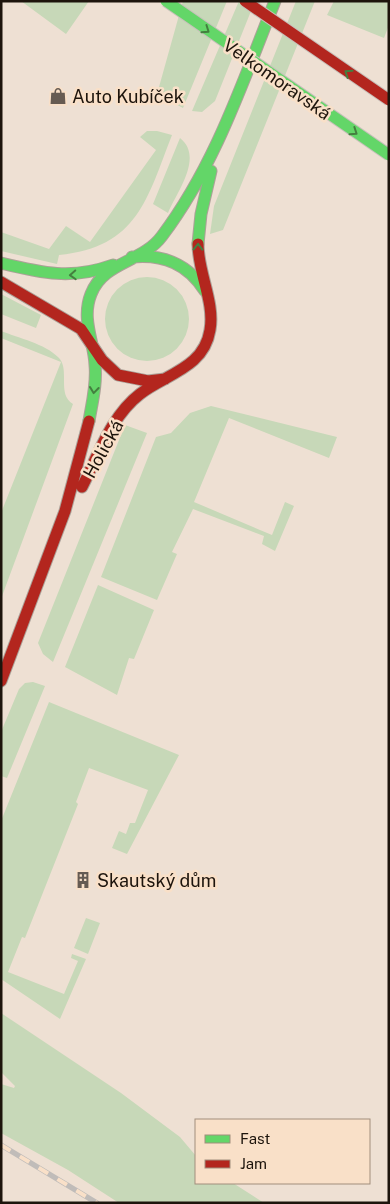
<svg xmlns="http://www.w3.org/2000/svg" width="390" height="1204" viewBox="0 0 390 1204" font-family="'Public Sans',sans-serif">
<style>
.green{fill:#c7d8b8}
.lines{fill:none;stroke-linecap:round;stroke-linejoin:round}
.fast-casing{stroke:#aca198;stroke-width:13}
.jam-casing{stroke:#aca198;stroke-width:13}
.fast{stroke:#63d668;stroke-width:11}
.jam{stroke:#b3261e;stroke-width:11}
.rail-casing{stroke:#c0bcb9;stroke-width:5.5}
.rail{stroke:#f9e0c8;stroke-width:4;stroke-dasharray:11;stroke-linecap:butt}
.fast-bridge-casing{stroke:#c7c0ba;stroke-width:13;stroke-linecap:butt}
.jam-bridge-casing{stroke:#c7c0ba;stroke-width:13;stroke-linecap:butt}
.fast-bridge{stroke:#63d668;stroke-width:11}
.jam-bridge{stroke:#b3261e;stroke-width:11}
.oneway{stroke:#447f3f}
.labels{text-anchor:middle;dominant-baseline:central;stroke-width:5;stroke-linejoin:round;paint-order:stroke}
.street-label{font-size:18px;fill:#1d140c;stroke:#f9e0c8}
.poi-label{font-size:18px;fill:#1d140c;stroke:#f9e0c8;text-anchor:start}
</style>
<rect width="100%" height="100%" fill="#eee0d3"/>
<path class="green" d="M 21,1 L 89,1 L 66,34 Z
M 183,1 L 227,1 L 183,108 L 164,98 L 159,87 Z
M 239,1 L 255,1 L 215,101 L 202,112 L 192,111 Z
M 296,1 L 315,1 L 223,230 L 210,234 L 214,206 Z
M 334,1 L 389,1 L 389,25 L 384,38 L 327,15 Z
M 147,131 L 157,131 L 172,135 C 147,199 138,247 59,255 L 57,264 L 1,251 L 1,232 L 49,249 L 66,226 L 90,242 L 156,150 L 140,137 Z
M 180,138 C 204,157 177,192 168,213 L 153,204 Z
M105 319a42 42 0 1 1 84 0a42 42 0 1 1-84 0Z
M 1,294 L 41,315 L 36,328 L 1,314 Z
M 1,331 C 19,338 45,344 58,357 C 71,369 56,394 73,404 L 1,599 L 1,513 L 61,362 L 1,338 Z
M 211,406 L 337,437 L 329,458 L 229,418 L 194,502 L 272,535 L 285,502 L 294,506 L 275,551 L 262,544 L 264,536 L 193,509 L 172,552 L 177,554 L 157,600 L 101,577 L 156,437 L 171,433 L 190,413 Z
M 125,425 L 147,433 L 53,662 L 43,654 L 38,643 Z
M 98,585 L 154,610 L 134,659 L 129,658 L 117,695 L 65,667 Z
M 33,682 L 45,686 L 7,778 L 1,776 L 1,732 L 19,689 L 25,683 Z
M 49,702 L 179,755 L 127,854 L 112,848 L 119,831 L 126,834 L 130,823 L 135,823 L 148,790 L 89,768 L 76,802 L 78,804 L 25,938 L 22,937 L 8,972 L 64,994 L 78,961 L 71,958 L 72,954 L 86,959 L 60,1019 L 1,979 L 1,821 Z
M 86,918 L 100,923 L 88,954 L 74,948 Z
M 1,1013 L 121,1093 L 180,1137 L 196,1156 L 196,1183 L 233,1183 L 264,1203 L 119,1203 L 68,1170 L 1,1133 L 1,1084 L 14,1088 L 15,1086 L 1,1072 Z"/>
<g class="lines">
<g class="fast-casing">
<path id="fast" d="M 198,244 L 201,214 L 211,171
M 132,257 C 164,254 188,264 205,291
M 1,263 C 42,273 72,280 113,265
M 89,421 C 92,403 97,384 95,365 C 94,341 81,319 91,294 C 104,261 142,263 162,236 C 215,166 243,81 275,1"/>
</g>
<g class="jam-casing">
<path id="jam" d="M 1,282 L 81,329 L 102,360 L 118,375 L 148,381 L 165,379
M 82,487 C 98,456 111,416 140,394 C 166,374 204,368 210,330 C 215,302 198,273 198,244
M 1,681 L 65,511 L 89,421"/>
</g>
<use href="#fast" class="fast"/>
<use href="#jam" class="jam"/>
<g class="rail-casing">
<path id="rail" d="M 1,1145 L 97,1203"/>
</g>
<use href="#rail" class="rail"/>
<g class="fast-bridge-casing">
<path id="fast-bridge" d="M 166,1 L 389,155"/>
</g>
<g class="jam-bridge-casing">
<path id="jam-bridge" d="M 245,1 L 389,100"/>
</g>
<use href="#fast-bridge" class="fast-bridge"/>
<use href="#jam-bridge" class="jam-bridge"/>
</g>
<defs><path id="oneway-chevron" d="M-2-3.5L2.5 0L-2 3.5" fill="none" stroke-width="1.6" stroke-linecap="round" stroke-linejoin="round" transform="scale(1.25)"/></defs>
<g class="oneway">
<use href="#oneway-chevron" transform="translate(206 30) rotate(35)"/>
<use href="#oneway-chevron" transform="translate(348 73) rotate(-146)"/>
<use href="#oneway-chevron" transform="translate(354 132) rotate(34)"/>
<use href="#oneway-chevron" transform="translate(198 247) rotate(-89)"/>
<use href="#oneway-chevron" transform="translate(73 275) rotate(177)"/>
<use href="#oneway-chevron" transform="translate(94 390) rotate(97)"/>
</g>
<defs>
<g id="shop-bare" transform="scale(1.35)"><path d="M-5-2.5h2.3a2.7 3.5 0 0 1 5.4 0H5L5.5 6h-11ZM-1.5-2.5h3a1.5 2.3 0 0 0-3 0Z" fill="#665b52" stroke="#f9e0c8" stroke-width="2.5" paint-order="stroke"/></g>
<g id="building-bare" transform="scale(1.35)"><path d="M-4-6H4V6H1V3H-1V6H-4ZM-2.5-4.3h1.7v1.8h-1.7ZM.8-4.3h1.7v1.8H.8ZM-2.5-1h1.7V.8h-1.7ZM.8-1h1.7V.8H.8Z" fill="#665b52" stroke="#f9e0c8" stroke-width="2.5" paint-order="stroke"/></g>
</defs>
<g fill-rule="evenodd">
<use href="#shop-bare" x="58" y="96"/>
<use href="#building-bare" x="83" y="880"/>
</g>
<g class="labels">
<g class="street-label">
<text transform="translate(277 79) rotate(35)">Velkomoravská</text>
<text transform="translate(103 449) rotate(-61)">Holická</text>
</g>
<g class="poi-label">
<text x="72" y="96">Auto Kubíček</text>
<text x="97" y="880">Skautský dům</text>
</g>
</g>
<rect width="390" height="1204" fill="none" stroke="#1d140c" stroke-width="5"/>
<rect x="195" y="1119" width="175" height="65" fill="#f9e0c8" stroke="#a18e7d"/>
<rect x="205" y="1135" width="25" height="8" fill="#63d668" stroke="#a18e7d"/>
<text x="240" y="1144" font-size="15" fill="#1d140c">Fast</text>
<rect x="205" y="1160" width="25" height="8" fill="#b3261e" stroke="#a18e7d"/>
<text x="240" y="1169" font-size="15" fill="#1d140c">Jam</text>
</svg>
